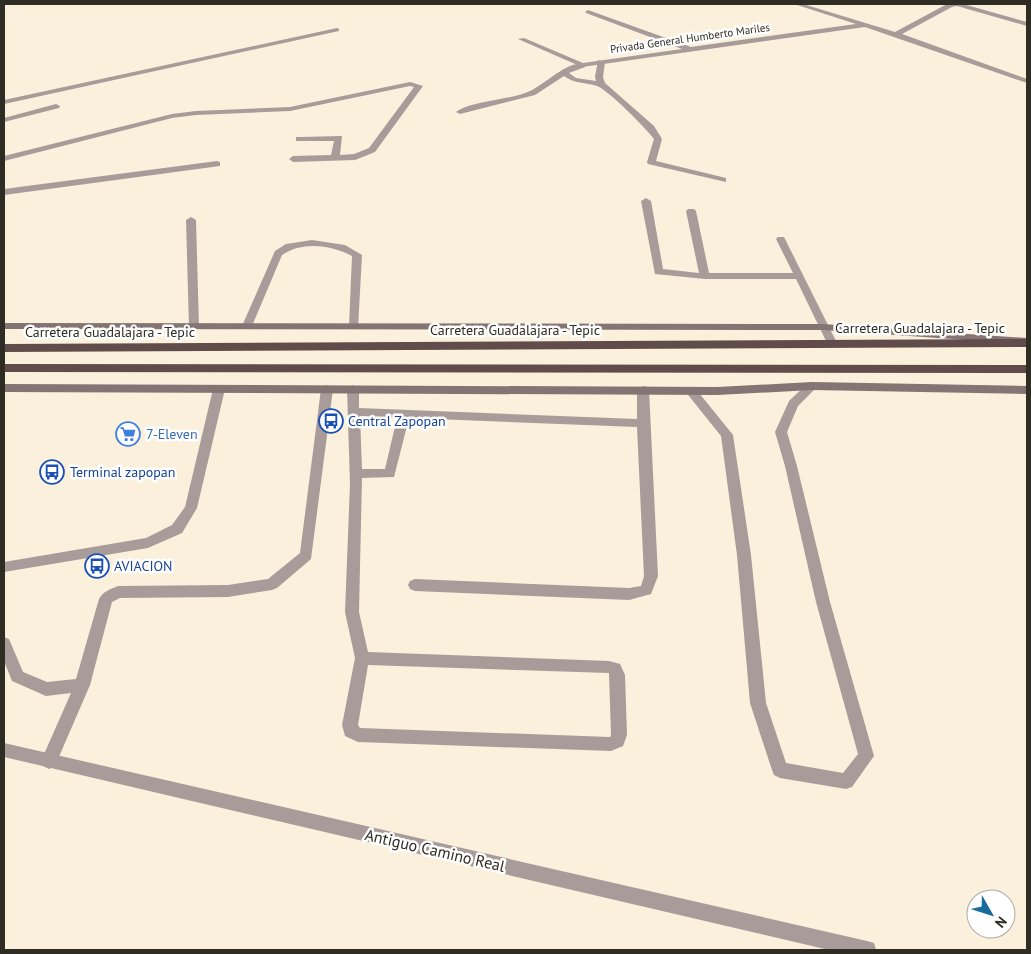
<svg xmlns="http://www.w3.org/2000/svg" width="1031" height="954" viewBox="0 0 1031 954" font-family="'PT Sans',sans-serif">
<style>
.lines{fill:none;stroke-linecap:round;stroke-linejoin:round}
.service{fill:#a89c9b;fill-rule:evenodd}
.minor{fill:#a89c9b;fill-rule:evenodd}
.secondary{fill:#847473;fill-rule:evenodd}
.trunk{fill:#604c4a;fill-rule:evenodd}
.labels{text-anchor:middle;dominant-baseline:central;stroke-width:5;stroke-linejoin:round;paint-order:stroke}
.far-street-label{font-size:11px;fill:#2f2c24;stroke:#fff}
.street-label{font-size:14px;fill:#2f2c24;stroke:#fff}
.transit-label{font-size:14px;fill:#164399;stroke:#fff;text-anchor:start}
.shop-label{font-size:14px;fill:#366cbe;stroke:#fff;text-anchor:start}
.near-street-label{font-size:16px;fill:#2f2c24;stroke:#fff}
</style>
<rect width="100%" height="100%" fill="#faf0db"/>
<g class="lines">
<path class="service" d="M 337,28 L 339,29 L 339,31 L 4,104 L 4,100 Z
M 598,60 L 605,62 L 603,77 L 605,83 L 654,126 L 662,139 L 656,161 L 726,178 L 726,182 L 648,164 L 647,162 L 654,139 C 647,129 607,89 597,86 C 585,82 575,84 564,76 L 535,95 L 460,114 L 456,112 C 471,101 511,100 530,91 C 547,83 565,62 585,63 L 585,67 L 569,73 L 576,78 L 596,81 L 595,77 Z
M 410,82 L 423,86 L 375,152 L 355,160 L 293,162 L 289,159 L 293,156 L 331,155 L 334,141 L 296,141 L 296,137 L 299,137 L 342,136 L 340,155 L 354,154 L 369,148 L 414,87 L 410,86 L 290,111 L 196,115 L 172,118 L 4,161 L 4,156 L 172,114 L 196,111 L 290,107 Z
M 56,104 L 60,106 L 59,108 L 4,122 L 4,118 Z
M 217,161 L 220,162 L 220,166 L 4,195 L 4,189 Z
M 646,198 L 651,201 L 663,269 L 699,273 L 686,211 L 688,209 L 694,209 L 696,211 L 709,273 L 793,273 L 776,239 L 778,237 L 784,237 L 837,343 L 836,345 L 828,345 L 827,343 L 796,279 L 705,279 L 655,274 L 641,201 Z
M 191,217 L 196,220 L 199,326 L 194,329 L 189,326 L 186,220 Z
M 312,240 L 345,245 L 362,255 L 358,328 L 350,328 L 349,326 L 352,256 C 331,245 303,241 282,255 L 252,326 L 251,328 L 243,328 L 242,326 L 275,251 L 286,244 Z
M 812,382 L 818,386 L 798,406 L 787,432 L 797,466 L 830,602 L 874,756 L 852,787 L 846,789 L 780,778 L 774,775 L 772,770 L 750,703 L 737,555 L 721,436 L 685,391 L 687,388 L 695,388 L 733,435 L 751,555 L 766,703 L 786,763 L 843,773 L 858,754 L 816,602 L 785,466 L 775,432 L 789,401 L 808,383 Z
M 219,385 L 225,389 L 197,508 L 182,533 L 148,548 L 4,572 L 4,562 L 146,538 L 172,525 L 185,507 L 213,389 Z
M 327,385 L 333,389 L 311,559 L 277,588 L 272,590 L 228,597 L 120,598 L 112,602 L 90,685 L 55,766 L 49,769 L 43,766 L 41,761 L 71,693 L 46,696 L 12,681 L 4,661 L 4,637 L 9,639 L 23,672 L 47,682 L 76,679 L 99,599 C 102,592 111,589 118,586 L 228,585 L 268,579 L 300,553 L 321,389 Z
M 353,385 L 359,389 L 359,408 L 637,419 L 637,390 L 643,386 L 647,387 L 649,390 L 658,576 L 651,594 L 629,600 L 415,591 L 410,589 L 408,585 L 410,581 L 415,579 L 629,588 L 641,586 L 644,576 L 637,427 L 409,418 L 394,477 L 362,478 L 359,612 L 368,652 L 609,661 L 620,664 L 625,675 L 627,735 L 623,746 L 611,751 L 358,742 L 345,736 L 342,725 L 355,658 L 345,612 L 350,484 L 347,389 ZM 360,416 L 397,418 L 385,469 L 362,469 ZM 368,665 L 609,673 L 611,735 L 610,737 L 360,728 L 358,725 Z"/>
<path class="minor" d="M 794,4 L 803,4 L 895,32 L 947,4 L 963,4 L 1027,22 L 1027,26 L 957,6 L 952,7 L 902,34 L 1027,79 L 1027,83 L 865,27 L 582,67 L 518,39 L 524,38 L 583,63 L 682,49 L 586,13 L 585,12 L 588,10 L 691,47 L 856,24 Z
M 4,743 L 867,941 L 874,943 L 876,950 L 829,950 L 4,757 Z"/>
<path class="secondary" d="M 4,323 L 823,324 L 1027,338 L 1027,344 L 823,330 L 4,329 Z
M 812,382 L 1027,386 L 1027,394 L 812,390 L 717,395 L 4,392 L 4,384 L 717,387 Z"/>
<path class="trunk" d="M 1027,339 L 1027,347 L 4,352 L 4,344 Z
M 4,364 L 1027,365 L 1027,373 L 4,372 Z"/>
</g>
<defs>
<g id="bus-ring" transform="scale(1.25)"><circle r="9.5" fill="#fff" stroke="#1a4fb4" stroke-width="1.5"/><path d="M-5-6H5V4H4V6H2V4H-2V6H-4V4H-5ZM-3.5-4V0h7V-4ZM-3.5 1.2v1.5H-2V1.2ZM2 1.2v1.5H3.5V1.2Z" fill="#1a4fb4"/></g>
<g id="supermarket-ring" transform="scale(1.25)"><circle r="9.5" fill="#fff" stroke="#3f7fe0" stroke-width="1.5"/><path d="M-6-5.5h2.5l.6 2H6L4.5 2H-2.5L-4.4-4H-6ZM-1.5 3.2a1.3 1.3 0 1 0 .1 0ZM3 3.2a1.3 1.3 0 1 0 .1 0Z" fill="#3f7fe0"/></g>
</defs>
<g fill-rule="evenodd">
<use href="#bus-ring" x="331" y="421"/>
<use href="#supermarket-ring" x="128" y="434"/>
<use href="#bus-ring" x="52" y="472"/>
<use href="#bus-ring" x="97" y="566"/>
</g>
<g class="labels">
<g class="far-street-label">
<text transform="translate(690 38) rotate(-8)">Privada General Humberto Mariles</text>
</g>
<g class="street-label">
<text x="920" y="328">Carretera Guadalajara - Tepic</text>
<text x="515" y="330">Carretera Guadalajara - Tepic</text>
<text x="110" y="332">Carretera Guadalajara - Tepic</text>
</g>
<g class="transit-label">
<text x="348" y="421">Central Zapopan</text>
<text x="70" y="472">Terminal zapopan</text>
<text x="114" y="566">AVIACION</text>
</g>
<g class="shop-label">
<text x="146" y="434">7-Eleven</text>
</g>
<g class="near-street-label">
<text transform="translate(435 850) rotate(13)">Antiguo Camino Real</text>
</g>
</g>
<rect width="1031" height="954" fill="none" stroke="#2f2c24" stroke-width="10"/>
<g transform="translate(991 914) rotate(129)"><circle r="24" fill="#ffffff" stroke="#acaba7"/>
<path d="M0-4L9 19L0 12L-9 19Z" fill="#196b9c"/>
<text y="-8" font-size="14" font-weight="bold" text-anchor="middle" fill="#2f2c24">N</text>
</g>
</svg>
